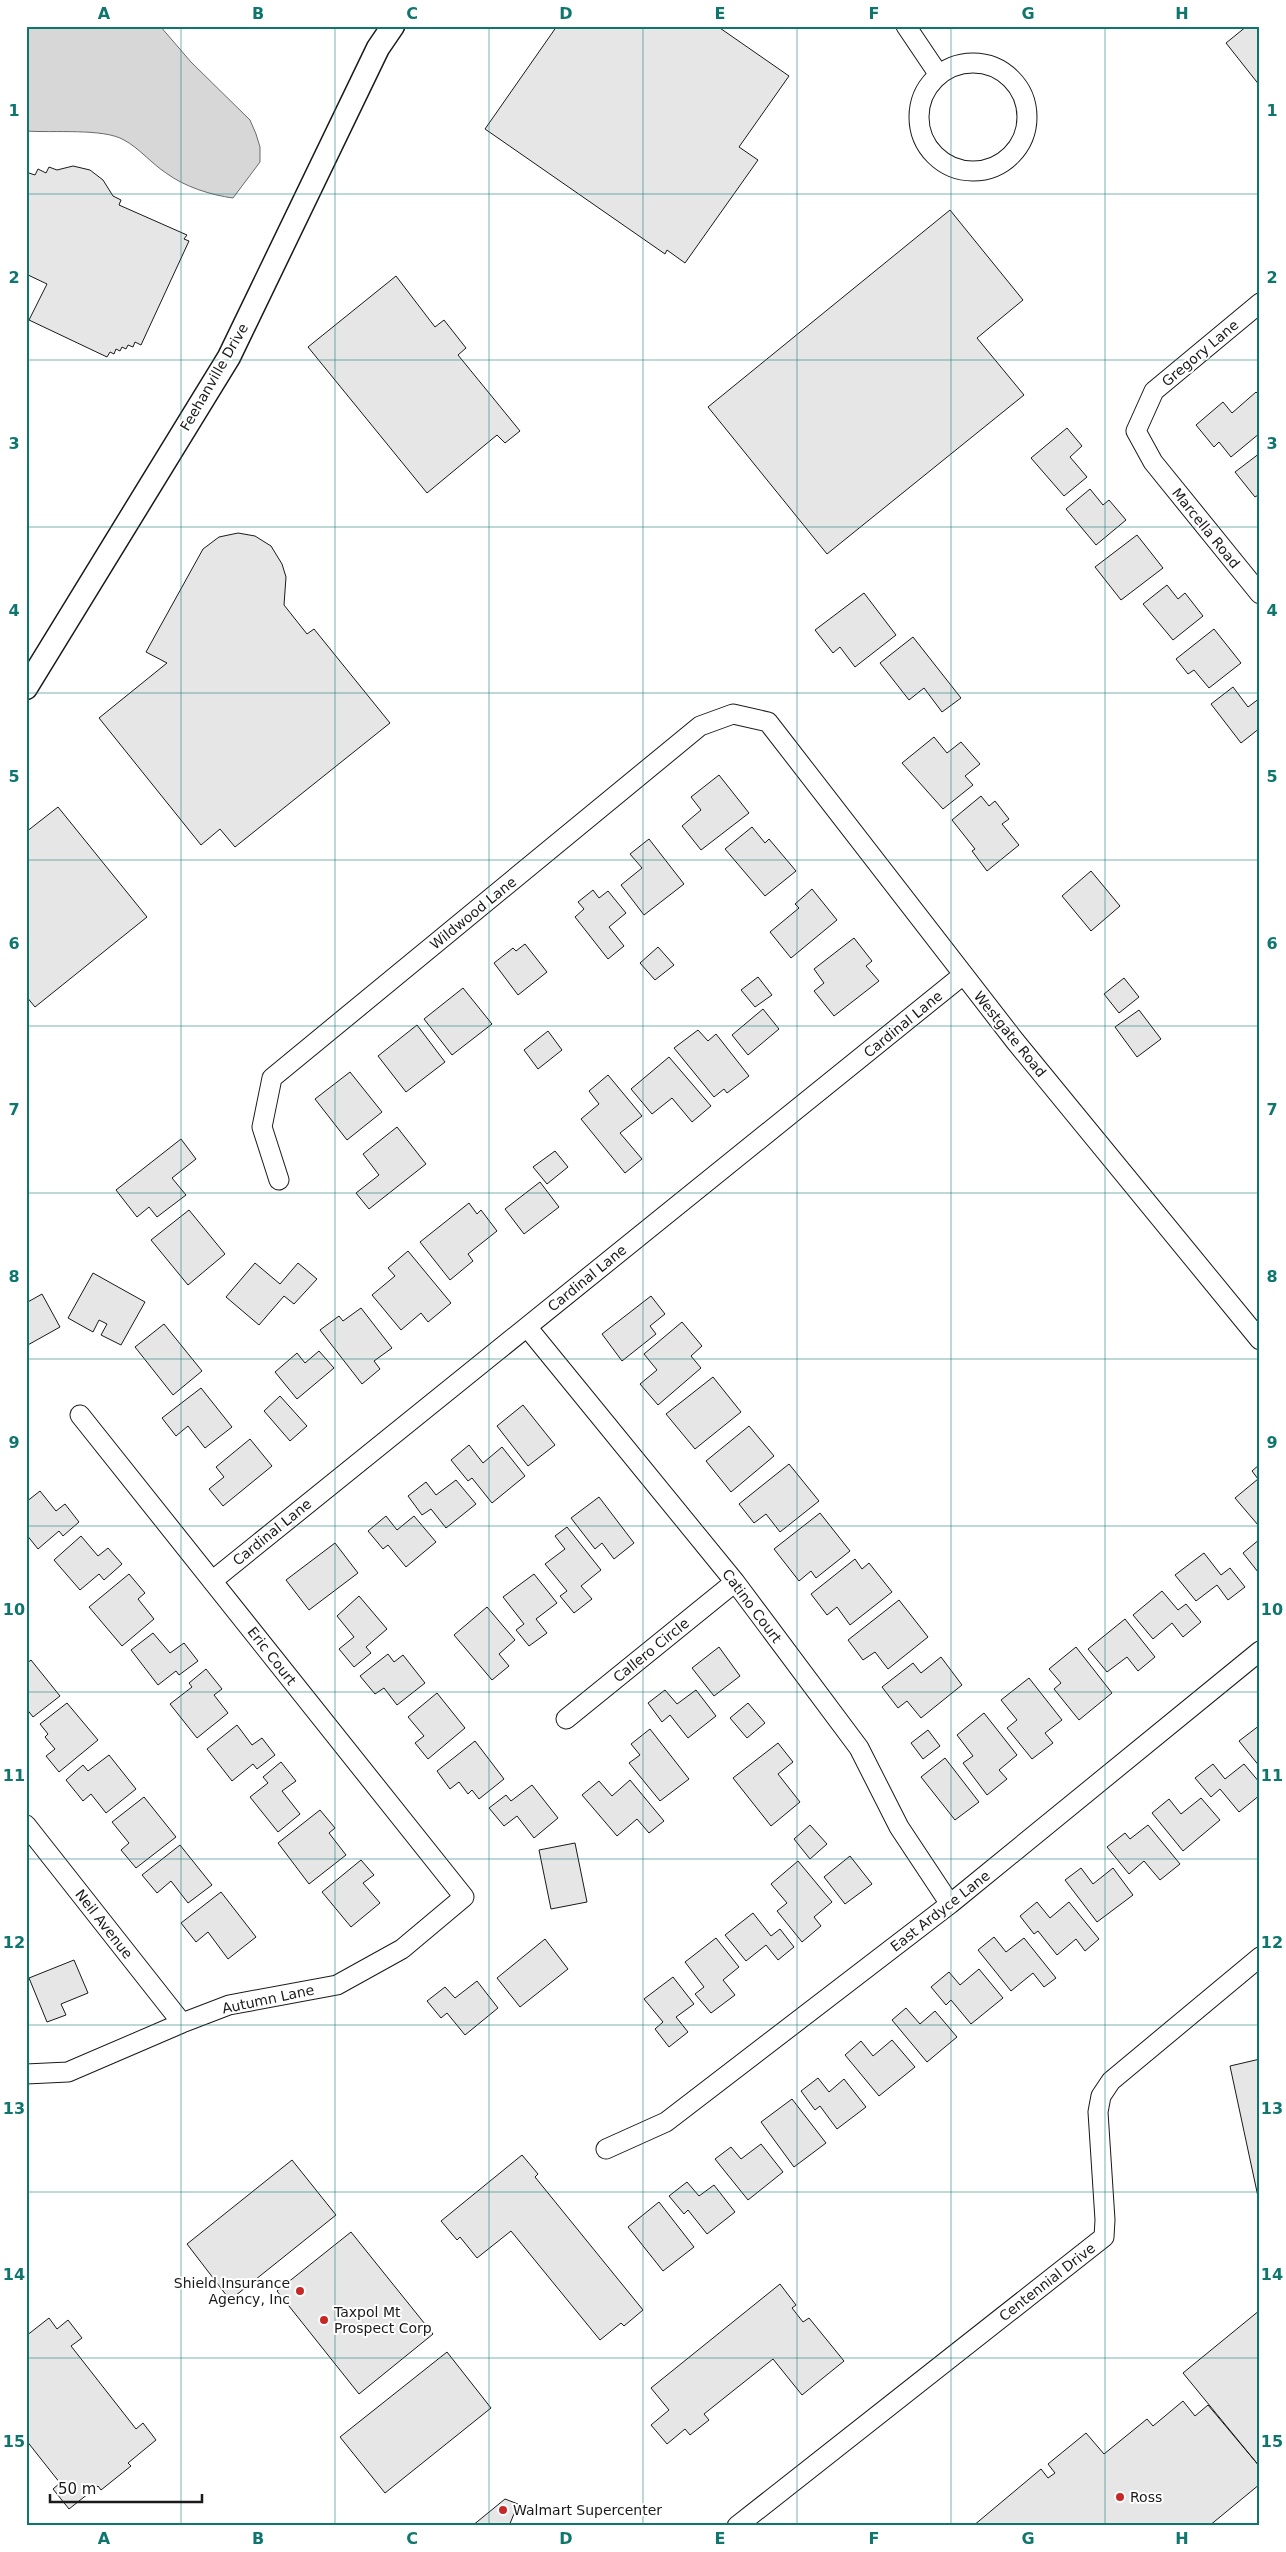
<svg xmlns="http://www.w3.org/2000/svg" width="1286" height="2552" viewBox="0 0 1286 2552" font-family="'DejaVu Sans',sans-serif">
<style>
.water{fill:#d7d7d7;stroke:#6a6a6a}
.building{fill:#e6e6e6;stroke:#1a1a1a}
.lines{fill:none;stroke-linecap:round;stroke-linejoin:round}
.minor-casing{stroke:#1a1a1a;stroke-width:21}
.tertiary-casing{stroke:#1a1a1a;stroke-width:25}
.minor{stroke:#fff;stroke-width:19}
.tertiary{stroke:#fff;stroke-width:22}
.grid{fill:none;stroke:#0f766e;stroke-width:1;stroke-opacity:0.55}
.poi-dot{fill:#c62828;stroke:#fff;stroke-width:2}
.labels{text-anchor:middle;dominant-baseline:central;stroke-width:4;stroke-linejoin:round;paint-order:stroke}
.street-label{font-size:14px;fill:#1a1a1a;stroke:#fff}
.poi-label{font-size:14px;fill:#1a1a1a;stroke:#fff;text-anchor:start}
.neatline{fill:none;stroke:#0f766e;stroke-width:2}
.grid-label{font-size:16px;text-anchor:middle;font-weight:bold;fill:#0f766e}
</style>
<rect width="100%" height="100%" fill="#fff"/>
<path class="water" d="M 26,26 L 160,26 L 191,62 L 250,120 L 256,134 L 260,147 L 260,162 L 233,198 C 211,195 185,187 166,173 C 151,163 139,148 124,140 C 104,128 52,133 26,131 Z"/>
<path class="building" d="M 557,26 L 717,26 L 789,76 L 739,147 L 758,160 L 685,263 L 667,250 L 665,254 L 485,129 Z
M 1247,26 L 1260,26 L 1260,86 L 1226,43 Z
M 73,166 L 90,170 L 103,180 L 113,196 L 121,200 L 119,205 L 187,235 L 184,239 L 189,241 L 141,345 L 135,342 L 133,347 L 128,345 L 126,349 L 122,347 L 120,351 L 116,349 L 114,354 L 110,352 L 107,357 L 29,320 L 47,284 L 26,274 L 26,172 L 35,175 L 38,169 L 46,173 L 49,167 L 57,170 Z
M 950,210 L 1023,300 L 977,338 L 1024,395 L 827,554 L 708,407 Z
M 396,276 L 435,327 L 444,320 L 466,348 L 458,355 L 520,431 L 505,443 L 497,435 L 427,493 L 308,347 Z
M 1256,392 L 1260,396 L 1260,433 L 1231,457 L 1219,442 L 1214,447 L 1196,425 L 1223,402 L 1232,413 Z
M 1067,428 L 1082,446 L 1070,457 L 1087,477 L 1064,496 L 1031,458 Z
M 1260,453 L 1260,494 L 1255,497 L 1235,472 Z
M 1090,489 L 1103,505 L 1109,500 L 1126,520 L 1096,545 L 1066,509 Z
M 238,533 L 255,536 L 271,546 L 282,564 L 286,577 L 284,605 L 307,634 L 314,629 L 390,723 L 235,847 L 220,829 L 201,845 L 99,718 L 167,663 L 146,652 L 203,549 L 219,537 Z
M 1137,535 L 1163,568 L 1121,600 L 1095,567 Z
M 1167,585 L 1178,599 L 1185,593 L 1203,616 L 1173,640 L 1143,604 Z
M 864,593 L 896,635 L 855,667 L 840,647 L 833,653 L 815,630 Z
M 1214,629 L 1241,663 L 1209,688 L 1194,670 L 1188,674 L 1176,659 Z
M 913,637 L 961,698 L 942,712 L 924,688 L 909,700 L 880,663 Z
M 1233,687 L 1248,707 L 1260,698 L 1260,728 L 1241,743 L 1211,704 Z
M 934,737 L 947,753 L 961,742 L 980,764 L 965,776 L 973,785 L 943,809 L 902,763 Z
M 719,775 L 749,813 L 701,850 L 682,826 L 701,810 L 691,797 Z
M 981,796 L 989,806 L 995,801 L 1009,819 L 1002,824 L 1019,845 L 987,871 L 972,851 L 975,849 L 952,820 Z
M 58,807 L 147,917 L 35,1007 L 26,996 L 26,832 Z
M 752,827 L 765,843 L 769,839 L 796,871 L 765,896 L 725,849 Z
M 649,839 L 684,884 L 644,915 L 621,885 L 642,868 L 630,854 Z
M 1091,871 L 1120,906 L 1091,931 L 1062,896 Z
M 812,889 L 837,920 L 791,958 L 770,932 L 799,908 L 795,904 Z
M 593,890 L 599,898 L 608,891 L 626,913 L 609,927 L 624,946 L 608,959 L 575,917 L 584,909 L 578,902 Z
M 854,938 L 872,961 L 866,966 L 879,981 L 834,1016 L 814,991 L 824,983 L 814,969 Z
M 525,944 L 547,972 L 518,995 L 494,963 L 513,948 L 516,951 Z
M 658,947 L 674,965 L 655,980 L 640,963 Z
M 758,977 L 772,995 L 755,1007 L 741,990 Z
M 1124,978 L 1139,997 L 1119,1013 L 1104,994 Z
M 463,988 L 492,1024 L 452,1055 L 424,1019 Z
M 763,1009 L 779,1029 L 748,1055 L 732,1035 Z
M 1139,1010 L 1161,1039 L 1137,1057 L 1115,1027 Z
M 417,1025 L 445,1062 L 406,1092 L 378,1056 Z
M 698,1030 L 708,1041 L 716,1034 L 749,1076 L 727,1093 L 724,1089 L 714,1097 L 674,1048 Z
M 548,1031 L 562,1050 L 538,1069 L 524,1050 Z
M 669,1057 L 711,1106 L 692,1122 L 672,1098 L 652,1114 L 631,1089 Z
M 350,1072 L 382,1112 L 347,1140 L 315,1099 Z
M 608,1075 L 642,1116 L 620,1133 L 642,1159 L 625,1173 L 581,1119 L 599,1104 L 589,1091 Z
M 397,1127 L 426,1164 L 369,1209 L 356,1193 L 379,1175 L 363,1154 Z
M 181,1139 L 196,1159 L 172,1178 L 186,1195 L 157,1217 L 149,1207 L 137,1217 L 116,1190 Z
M 555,1151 L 568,1167 L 547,1184 L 533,1167 Z
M 540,1182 L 559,1207 L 524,1234 L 505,1209 Z
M 469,1203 L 477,1214 L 481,1210 L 497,1231 L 468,1254 L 473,1261 L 450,1280 L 420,1242 Z
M 189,1210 L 225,1254 L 188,1285 L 151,1240 Z
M 408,1251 L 451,1303 L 428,1322 L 421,1313 L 401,1330 L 372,1295 L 395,1276 L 388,1268 Z
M 255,1263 L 280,1284 L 298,1263 L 317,1279 L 294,1304 L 284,1296 L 259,1325 L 226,1297 Z
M 93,1273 L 145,1302 L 121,1345 L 101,1335 L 107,1324 L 99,1320 L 93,1332 L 68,1318 Z
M 42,1294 L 60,1327 L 26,1346 L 26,1303 Z
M 651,1296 L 665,1314 L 650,1326 L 656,1334 L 622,1361 L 602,1334 Z
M 361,1308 L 392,1348 L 374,1361 L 380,1369 L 362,1384 L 320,1330 L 339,1316 L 343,1321 Z
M 682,1322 L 702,1346 L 691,1356 L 701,1368 L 658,1405 L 640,1384 L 657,1370 L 644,1354 Z
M 164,1324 L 202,1371 L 173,1395 L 135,1347 Z
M 319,1351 L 334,1368 L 297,1399 L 275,1372 L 297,1353 L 305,1363 Z
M 713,1377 L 741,1412 L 695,1449 L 666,1414 Z
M 201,1388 L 232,1427 L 205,1448 L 188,1426 L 176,1436 L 162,1418 Z
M 280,1396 L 307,1426 L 290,1441 L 264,1411 Z
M 523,1405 L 555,1445 L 528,1466 L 497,1426 Z
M 749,1426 L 774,1456 L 731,1492 L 706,1461 Z
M 250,1439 L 272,1466 L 223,1506 L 209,1489 L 224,1477 L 216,1467 Z
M 469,1445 L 483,1463 L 502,1447 L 525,1476 L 492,1503 L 472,1478 L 468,1481 L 451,1460 Z
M 789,1464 L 819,1501 L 780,1532 L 766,1514 L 754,1523 L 739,1504 Z
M 1260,1464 L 1260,1524 L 1258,1525 L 1235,1498 L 1258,1479 L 1252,1471 Z
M 456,1480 L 476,1504 L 446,1528 L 431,1509 L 422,1515 L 408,1496 L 426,1482 L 436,1495 Z
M 40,1491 L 56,1511 L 65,1504 L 79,1522 L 63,1536 L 59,1531 L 38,1549 L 26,1534 L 26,1502 Z
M 599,1497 L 634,1543 L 614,1559 L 602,1543 L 595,1549 L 571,1518 Z
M 820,1513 L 850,1551 L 816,1578 L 811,1571 L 799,1581 L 774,1549 Z
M 386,1516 L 397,1530 L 414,1516 L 436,1542 L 406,1567 L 388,1545 L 383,1549 L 368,1531 Z
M 567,1527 L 601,1570 L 581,1586 L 592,1599 L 574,1613 L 560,1596 L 567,1591 L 545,1564 L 565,1549 L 555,1536 Z
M 81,1536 L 98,1556 L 108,1548 L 122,1564 L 104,1580 L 99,1574 L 80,1590 L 54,1560 Z
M 1260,1539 L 1260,1571 L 1258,1572 L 1243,1553 Z
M 335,1543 L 358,1573 L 309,1610 L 286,1580 Z
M 1204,1553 L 1221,1575 L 1230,1568 L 1245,1587 L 1228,1600 L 1217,1585 L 1196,1601 L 1175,1575 Z
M 855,1559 L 862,1569 L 869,1563 L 892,1592 L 850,1625 L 837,1607 L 827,1615 L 811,1594 Z
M 129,1574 L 145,1593 L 138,1599 L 154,1619 L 122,1646 L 89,1607 Z
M 534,1574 L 557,1603 L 536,1619 L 547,1633 L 529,1646 L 516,1630 L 524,1624 L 503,1597 Z
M 1162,1591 L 1178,1610 L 1186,1604 L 1201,1622 L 1183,1637 L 1172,1623 L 1153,1639 L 1133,1615 Z
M 359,1596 L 387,1629 L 366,1647 L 371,1653 L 354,1667 L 339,1649 L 354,1637 L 337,1616 Z
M 899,1600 L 928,1637 L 888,1669 L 875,1652 L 863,1660 L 848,1640 Z
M 487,1607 L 515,1640 L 499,1654 L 509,1666 L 492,1680 L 454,1635 Z
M 1125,1619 L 1155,1657 L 1138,1671 L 1127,1657 L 1107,1672 L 1088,1649 Z
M 153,1633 L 170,1653 L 184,1643 L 198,1661 L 179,1675 L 176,1671 L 158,1685 L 131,1650 Z
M 719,1647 L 740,1676 L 714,1696 L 692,1668 Z
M 1076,1647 L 1112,1693 L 1079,1720 L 1054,1689 L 1061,1683 L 1049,1669 Z
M 388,1654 L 394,1662 L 403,1655 L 425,1683 L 397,1705 L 384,1688 L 375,1694 L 360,1676 Z
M 941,1657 L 962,1685 L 921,1718 L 907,1701 L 898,1708 L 882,1687 L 913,1663 L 921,1673 Z
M 31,1660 L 60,1696 L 33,1717 L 26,1708 L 26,1664 Z
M 206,1669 L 222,1689 L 214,1695 L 228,1713 L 197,1738 L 170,1704 L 192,1687 L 189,1683 Z
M 1029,1678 L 1062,1720 L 1045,1733 L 1053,1743 L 1032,1759 L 1007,1728 L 1017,1720 L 1001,1700 Z
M 665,1690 L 677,1704 L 696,1690 L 716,1716 L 688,1738 L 670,1715 L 662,1722 L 648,1703 Z
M 437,1693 L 465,1728 L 428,1759 L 415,1743 L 424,1736 L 408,1717 Z
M 67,1703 L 98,1740 L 59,1772 L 46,1756 L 55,1749 L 45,1737 L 48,1734 L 40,1724 Z
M 748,1703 L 765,1723 L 747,1738 L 730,1718 Z
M 984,1713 L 1017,1755 L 999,1770 L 1007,1779 L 987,1795 L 963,1763 L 973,1756 L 957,1735 Z
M 237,1725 L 252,1745 L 262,1738 L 275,1755 L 257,1769 L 253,1764 L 232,1781 L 207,1749 Z
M 1260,1725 L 1260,1767 L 1239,1741 Z
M 650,1729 L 689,1779 L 660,1801 L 629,1763 L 640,1755 L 631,1744 Z
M 928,1730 L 940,1746 L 923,1759 L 911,1743 Z
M 475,1741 L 504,1779 L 479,1799 L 472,1790 L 468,1794 L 459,1782 L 450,1789 L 437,1771 Z
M 778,1743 L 793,1762 L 778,1774 L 800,1802 L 771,1826 L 733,1778 Z
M 109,1755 L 136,1789 L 106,1813 L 91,1794 L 83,1801 L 66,1780 L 83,1765 L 88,1771 Z
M 945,1758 L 979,1802 L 955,1820 L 921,1777 Z
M 281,1762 L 296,1781 L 282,1791 L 300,1814 L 278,1832 L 250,1797 L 268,1783 L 263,1777 Z
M 1213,1764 L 1225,1779 L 1244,1764 L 1260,1783 L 1260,1795 L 1239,1812 L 1220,1789 L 1211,1797 L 1195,1778 Z
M 630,1780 L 664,1821 L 649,1833 L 637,1819 L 617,1836 L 582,1795 L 599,1781 L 612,1796 Z
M 532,1785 L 558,1818 L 534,1838 L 517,1816 L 504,1826 L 489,1808 L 506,1795 L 511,1801 Z
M 144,1797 L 176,1837 L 136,1868 L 121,1850 L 129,1843 L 112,1822 Z
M 1201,1798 L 1220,1820 L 1183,1851 L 1152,1813 L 1169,1799 L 1181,1814 Z
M 320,1810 L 335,1828 L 329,1833 L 346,1855 L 309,1884 L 278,1843 Z
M 810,1825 L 827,1844 L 810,1859 L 794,1839 Z
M 1148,1825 L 1180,1864 L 1160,1880 L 1144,1861 L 1129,1874 L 1107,1847 L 1125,1833 L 1130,1839 Z
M 575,1843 L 587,1902 L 551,1909 L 539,1850 Z
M 180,1845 L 212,1885 L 188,1903 L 171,1881 L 157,1893 L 142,1875 Z
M 850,1856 L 872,1884 L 845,1904 L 824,1877 Z
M 361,1860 L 374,1875 L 363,1883 L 380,1903 L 351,1927 L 322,1892 Z
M 798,1861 L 832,1902 L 814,1917 L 821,1926 L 802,1942 L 777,1911 L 787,1903 L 771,1884 Z
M 1081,1868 L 1093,1884 L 1113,1868 L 1133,1895 L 1097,1922 L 1065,1880 Z
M 221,1892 L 256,1937 L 228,1959 L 208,1932 L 196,1942 L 181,1923 Z
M 1037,1902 L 1050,1918 L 1069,1902 L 1099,1939 L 1085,1951 L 1076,1939 L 1057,1955 L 1038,1931 L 1034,1934 L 1020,1916 Z
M 753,1913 L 771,1936 L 780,1929 L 794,1947 L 778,1960 L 766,1945 L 746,1961 L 725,1935 Z
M 994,1937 L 1006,1952 L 1024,1938 L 1056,1978 L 1044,1987 L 1033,1973 L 1011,1991 L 978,1950 Z
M 716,1938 L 739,1967 L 723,1980 L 735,1995 L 711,2013 L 695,1994 L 704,1987 L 685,1962 Z
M 545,1939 L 568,1969 L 520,2007 L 497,1978 Z
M 74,1960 L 88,1993 L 61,2004 L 66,2015 L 47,2022 L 29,1978 Z
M 979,1969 L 1003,1998 L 971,2024 L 951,2000 L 946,2005 L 931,1987 L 949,1972 L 960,1985 Z
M 673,1977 L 694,2004 L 676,2017 L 688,2032 L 669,2047 L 655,2029 L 663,2022 L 644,1999 Z
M 477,1981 L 498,2008 L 465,2035 L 447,2013 L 441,2018 L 427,2001 L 445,1987 L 455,1998 Z
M 906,2008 L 920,2024 L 935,2011 L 957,2037 L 927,2062 L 892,2020 Z
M 892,2040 L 915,2067 L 879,2096 L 845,2055 L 861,2041 L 873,2056 Z
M 1260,2059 L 1260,2206 L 1230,2066 Z
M 818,2078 L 829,2092 L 844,2079 L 866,2107 L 837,2129 L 820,2106 L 815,2110 L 801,2091 Z
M 792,2099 L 826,2143 L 794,2167 L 761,2122 Z
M 761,2144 L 783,2172 L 748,2200 L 715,2159 L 731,2147 L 741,2159 Z
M 522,2155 L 538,2174 L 535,2177 L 643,2310 L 624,2326 L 621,2323 L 600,2340 L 511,2231 L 477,2258 L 460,2237 L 457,2240 L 441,2221 Z
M 292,2160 L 336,2215 L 230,2300 L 187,2244 Z
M 687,2182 L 699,2196 L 714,2185 L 735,2212 L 707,2234 L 688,2210 L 684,2214 L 669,2196 Z
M 659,2202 L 694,2247 L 663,2271 L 628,2227 Z
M 351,2232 L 433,2334 L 359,2394 L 277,2291 Z
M 780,2284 L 796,2305 L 792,2308 L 803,2322 L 809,2318 L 844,2361 L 802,2395 L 773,2359 L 704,2414 L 709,2420 L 690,2435 L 685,2429 L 667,2444 L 651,2425 L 669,2410 L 651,2388 Z
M 1260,2310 L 1260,2467 L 1183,2373 Z
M 49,2318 L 57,2329 L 68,2320 L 82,2338 L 71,2346 L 136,2429 L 143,2423 L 156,2440 L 128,2463 L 131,2466 L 101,2490 L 98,2486 L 69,2509 L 53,2489 L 60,2483 L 26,2440 L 26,2336 Z
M 447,2352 L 491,2408 L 385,2493 L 340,2437 Z
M 1183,2401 L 1195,2416 L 1208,2405 L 1260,2467 L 1260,2484 L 1209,2526 L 973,2526 L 1041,2469 L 1048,2478 L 1055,2473 L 1048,2464 L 1086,2433 L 1104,2454 L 1147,2419 L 1153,2426 Z
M 505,2499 L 518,2504 L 509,2526 L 472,2526 Z"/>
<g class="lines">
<g class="minor-casing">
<path id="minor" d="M 906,26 L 939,75
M919 117a54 54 0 1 1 108 0a54 54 0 1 1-108 0Z
M 1260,303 L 1154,391 L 1136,431 L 1153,462 L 1260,594
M 279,1180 L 262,1127 L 272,1078 L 700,726 L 733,714 L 768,722 L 1015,1041 L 1260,1340
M 527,1327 L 735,1582 L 859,1748 L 899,1827 L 950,1904
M 212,1581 L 963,975
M 566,1719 L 735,1582
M 26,1825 L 182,2023
M 26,2074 L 68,2072 L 182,2023 L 229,2005 L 337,1985 L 402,1949 L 464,1897 L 80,1415
M 606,2149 L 666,2122 L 950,1904 L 1260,1651
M 737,2526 L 1104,2237 L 1105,2220 L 1098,2112 L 1101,2096 L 1111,2081 L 1260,1957"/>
</g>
<g class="tertiary-casing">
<path id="tertiary" d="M 26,688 L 229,357 L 378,48 L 393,26"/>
</g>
<use href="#minor" class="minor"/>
<use href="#tertiary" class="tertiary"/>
</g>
<path class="grid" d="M 181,26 L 181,2526M 335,26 L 335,2526M 489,26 L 489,2526M 643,26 L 643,2526M 797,26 L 797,2526M 951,26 L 951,2526M 1105,26 L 1105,2526M 26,194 L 1260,194M 26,360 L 1260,360M 26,527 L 1260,527M 26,693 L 1260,693M 26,860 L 1260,860M 26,1026 L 1260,1026M 26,1193 L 1260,1193M 26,1359 L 1260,1359M 26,1526 L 1260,1526M 26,1692 L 1260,1692M 26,1859 L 1260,1859M 26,2025 L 1260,2025M 26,2192 L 1260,2192M 26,2358 L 1260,2358"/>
<g class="poi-dot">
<circle cx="300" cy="2291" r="5"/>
<circle cx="324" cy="2320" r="5"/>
<circle cx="1120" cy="2497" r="5"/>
<circle cx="503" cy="2510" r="5"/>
</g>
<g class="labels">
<g class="street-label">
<text transform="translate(1200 353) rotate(-40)">Gregory Lane</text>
<text transform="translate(214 377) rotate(-60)">Feehanville Drive</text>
<text transform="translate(1206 528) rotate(51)">Marcella Road</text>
<text transform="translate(473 913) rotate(-39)">Wildwood Lane</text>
<text transform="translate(903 1024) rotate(-39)">Cardinal Lane</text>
<text transform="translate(1010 1034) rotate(51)">Westgate Road</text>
<text transform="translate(587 1278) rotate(-39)">Cardinal Lane</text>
<text transform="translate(272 1532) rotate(-39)">Cardinal Lane</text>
<text transform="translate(752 1606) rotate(53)">Catino Court</text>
<text transform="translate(651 1650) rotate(-39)">Callero Circle</text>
<text transform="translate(272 1656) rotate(52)">Eric Court</text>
<text transform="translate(940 1911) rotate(-38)">East Ardyce Lane</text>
<text transform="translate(104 1924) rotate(52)">Neil Avenue</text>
<text transform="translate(268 1999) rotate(-12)">Autumn Lane</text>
<text transform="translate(1047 2282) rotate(-38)">Centennial Drive</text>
</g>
<g class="poi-label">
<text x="290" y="2283" text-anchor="end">Shield Insurance<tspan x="290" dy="16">Agency, Inc</tspan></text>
<text x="334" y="2312">Taxpol Mt<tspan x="334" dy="16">Prospect Corp</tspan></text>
<text x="1130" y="2497">Ross</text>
<text x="513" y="2510">Walmart Supercenter</text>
</g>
</g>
<rect width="1286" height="2552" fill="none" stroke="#ffffff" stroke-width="55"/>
<path d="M50 2494v8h152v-8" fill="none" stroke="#1a1a1a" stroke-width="2.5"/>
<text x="58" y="2494" font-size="15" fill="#1a1a1a" stroke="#ffffff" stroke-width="4" paint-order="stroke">50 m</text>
<rect x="28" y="28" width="1230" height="2496" class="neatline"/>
<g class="grid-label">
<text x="104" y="19">A</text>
<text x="258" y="19">B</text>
<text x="412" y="19">C</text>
<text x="566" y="19">D</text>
<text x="720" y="19">E</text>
<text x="874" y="19">F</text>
<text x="1028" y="19">G</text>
<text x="1182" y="19">H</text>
<text x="14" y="116">1</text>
<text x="1272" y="116">1</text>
<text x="14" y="283">2</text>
<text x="1272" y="283">2</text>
<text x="14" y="449">3</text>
<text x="1272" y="449">3</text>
<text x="14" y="616">4</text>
<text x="1272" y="616">4</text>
<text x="14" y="782">5</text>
<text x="1272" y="782">5</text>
<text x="14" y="949">6</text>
<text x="1272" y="949">6</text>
<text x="14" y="1115">7</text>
<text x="1272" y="1115">7</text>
<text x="14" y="1282">8</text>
<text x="1272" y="1282">8</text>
<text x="14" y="1448">9</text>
<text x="1272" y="1448">9</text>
<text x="14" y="1615">10</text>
<text x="1272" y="1615">10</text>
<text x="14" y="1781">11</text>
<text x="1272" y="1781">11</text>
<text x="14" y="1948">12</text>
<text x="1272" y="1948">12</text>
<text x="14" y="2114">13</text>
<text x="1272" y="2114">13</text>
<text x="14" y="2280">14</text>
<text x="1272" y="2280">14</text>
<text x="14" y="2447">15</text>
<text x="1272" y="2447">15</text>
<text x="104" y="2544">A</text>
<text x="258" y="2544">B</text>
<text x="412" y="2544">C</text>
<text x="566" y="2544">D</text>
<text x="720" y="2544">E</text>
<text x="874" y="2544">F</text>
<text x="1028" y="2544">G</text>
<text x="1182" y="2544">H</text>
</g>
</svg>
